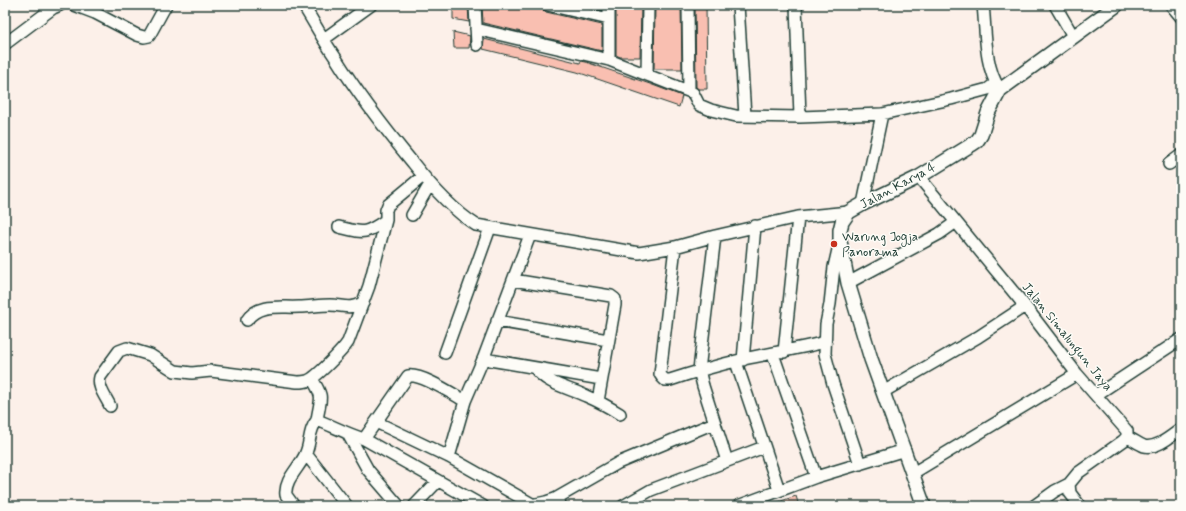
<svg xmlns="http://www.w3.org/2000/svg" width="1186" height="511" viewBox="0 0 1186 511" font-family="Mynerve,sans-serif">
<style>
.building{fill:#f9bfb1;stroke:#1f3d34}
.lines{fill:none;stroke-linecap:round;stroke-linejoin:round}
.minor-casing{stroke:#1f3d34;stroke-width:14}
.major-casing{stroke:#1f3d34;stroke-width:16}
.minor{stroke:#fdfcf7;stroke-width:11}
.major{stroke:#fdfcf7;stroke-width:13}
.poi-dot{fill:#c8321e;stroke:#fdfcf7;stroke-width:1.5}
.labels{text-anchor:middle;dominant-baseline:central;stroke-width:3;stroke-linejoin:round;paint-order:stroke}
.street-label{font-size:13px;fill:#1f3d34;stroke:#fdfcf7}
.poi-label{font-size:13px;fill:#1f3d34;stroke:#fdfcf7;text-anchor:start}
</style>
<rect width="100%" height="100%" fill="#fcf0e9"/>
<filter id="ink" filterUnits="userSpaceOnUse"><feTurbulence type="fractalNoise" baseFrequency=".025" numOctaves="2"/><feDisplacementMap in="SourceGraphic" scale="8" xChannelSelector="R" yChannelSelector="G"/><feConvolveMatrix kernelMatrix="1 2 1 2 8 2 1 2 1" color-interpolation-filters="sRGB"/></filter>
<g filter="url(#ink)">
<path class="building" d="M 453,5 L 468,5 L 469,22 L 453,19 Z
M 482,5 L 525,5 L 538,8 L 538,5 L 541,5 L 543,10 L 546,12 L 602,25 L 602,51 L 483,23 Z
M 579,5 L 602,5 L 602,10 Z
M 616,5 L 641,5 L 640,57 L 620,57 L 616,55 Z
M 655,5 L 681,5 L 682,69 L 654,69 Z
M 695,5 L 706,5 L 707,89 L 698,89 L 696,87 Z
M 453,32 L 470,36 L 469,48 L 454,48 Z
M 484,39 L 580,63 L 581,61 L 586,62 L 650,84 L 682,96 L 679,107 L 577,72 L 483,49 Z
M 796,496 L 799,506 L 769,506 L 769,505 Z"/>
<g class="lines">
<g class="minor-casing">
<path id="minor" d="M 74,5 L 95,13 L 137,35 L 144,37 L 149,36 L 166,5
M 303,5 C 314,22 323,40 335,57 C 358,94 385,129 413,163 C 431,186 451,209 476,225 L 639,253 L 675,247 L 715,236 L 798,217 L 849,212
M 475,5 L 477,45
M 548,5 L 609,19
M 688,5 L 689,91
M 738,5 L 745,116
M 796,5 L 800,117
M 983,5 C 986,31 984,65 999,88
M 1055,5 L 1073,36
M 1171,5 L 1181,17
M 476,29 L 609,60 L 693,93 L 699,105 L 711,110 L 736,116 L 800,117 L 882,114 L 951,99 L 988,89 L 996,83
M 324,39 L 371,5
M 5,44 L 53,8 L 60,5
M 609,60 L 609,5
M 647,75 L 648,5
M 1169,164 L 1181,155
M 919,177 L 1025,306 L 1077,374 L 1127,431 L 1127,437 L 1123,441 L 1078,473 L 1069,484 L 1070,493 L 1080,506
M 863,204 L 882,114
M 412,215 L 430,184
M 339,227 C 364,233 364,235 386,220 L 386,210 L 388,205 L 423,176
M 530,235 L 484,357 L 490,360 L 601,379
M 715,236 L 699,370 L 703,386 L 727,461
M 840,241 L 834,267 L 830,304 L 826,324 L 825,354 L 833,384 L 860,464
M 675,247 L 660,374 L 662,377 L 665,380 L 670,380 C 694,372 719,365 744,359 C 771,353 798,349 825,342
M 513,280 L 611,296 L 615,299 L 615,305 L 598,401
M 848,283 L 939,234 L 956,222
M 247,320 C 258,303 281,308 299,307 C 309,307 319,305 330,305 C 344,305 348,310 363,303
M 497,321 L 608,340
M 784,352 L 798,217
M 445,353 L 490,228
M 773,354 L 816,477
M 743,360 L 755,226
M 736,362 L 779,490
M 535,368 C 546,384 569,388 586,396 C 598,401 609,407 620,414
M 312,379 C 325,399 320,398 317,420
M 883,392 L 978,337 L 1025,306
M 1096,395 L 1181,339
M 110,406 C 106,397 97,387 100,377 L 119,351 L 127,348 L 150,355 L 175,371 L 192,373 L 211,371 L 297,382 C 300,382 304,382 307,381 C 315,379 343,350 348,342 L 369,286 L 386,220
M 376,422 L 449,457 L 532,504
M 348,434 L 368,470 L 399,506
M 1127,437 C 1132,439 1139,444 1144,446 C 1157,449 1171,436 1181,429
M 364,439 L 408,376 C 422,374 451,393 465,401
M 306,454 L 347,506
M 449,457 L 465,401 L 484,357
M 913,473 L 1077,374
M 294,506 L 286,495 C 284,480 299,468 305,455 C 311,443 308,431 317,420 C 333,426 347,434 364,439 L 483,506
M 414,506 L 438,481
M 526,506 L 546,502 L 555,499
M 561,506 L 555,499 L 618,463 L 714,423
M 623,506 L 651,490 L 764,447
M 738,506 L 816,477 L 905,450
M 1034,506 L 1055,491 L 1069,484"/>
</g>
<g class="major-casing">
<path id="major" d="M 924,506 L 871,359 L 848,283 L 840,241 L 840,230 L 842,222 L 849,212 L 863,204 L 919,177 L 971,145 L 977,141 L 981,135 L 988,113 L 1000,90 L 1117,5"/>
</g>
<use href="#minor" class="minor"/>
<use href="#major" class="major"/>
</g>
</g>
<circle class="poi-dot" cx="834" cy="244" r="4"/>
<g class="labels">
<g class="street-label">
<text transform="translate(898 186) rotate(-28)">Jalan Karya 4</text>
<text transform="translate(1067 337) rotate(51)">Jalan Simalungun Jaya</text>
</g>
<g class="poi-label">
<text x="842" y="237">Warung Jogja<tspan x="842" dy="15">Panorama</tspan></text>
</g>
</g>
<rect width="1186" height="511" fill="none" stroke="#fdfcf7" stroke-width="20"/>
<rect x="10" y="10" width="1166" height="491" fill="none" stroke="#1f3d34" stroke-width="1.5" filter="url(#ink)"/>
</svg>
